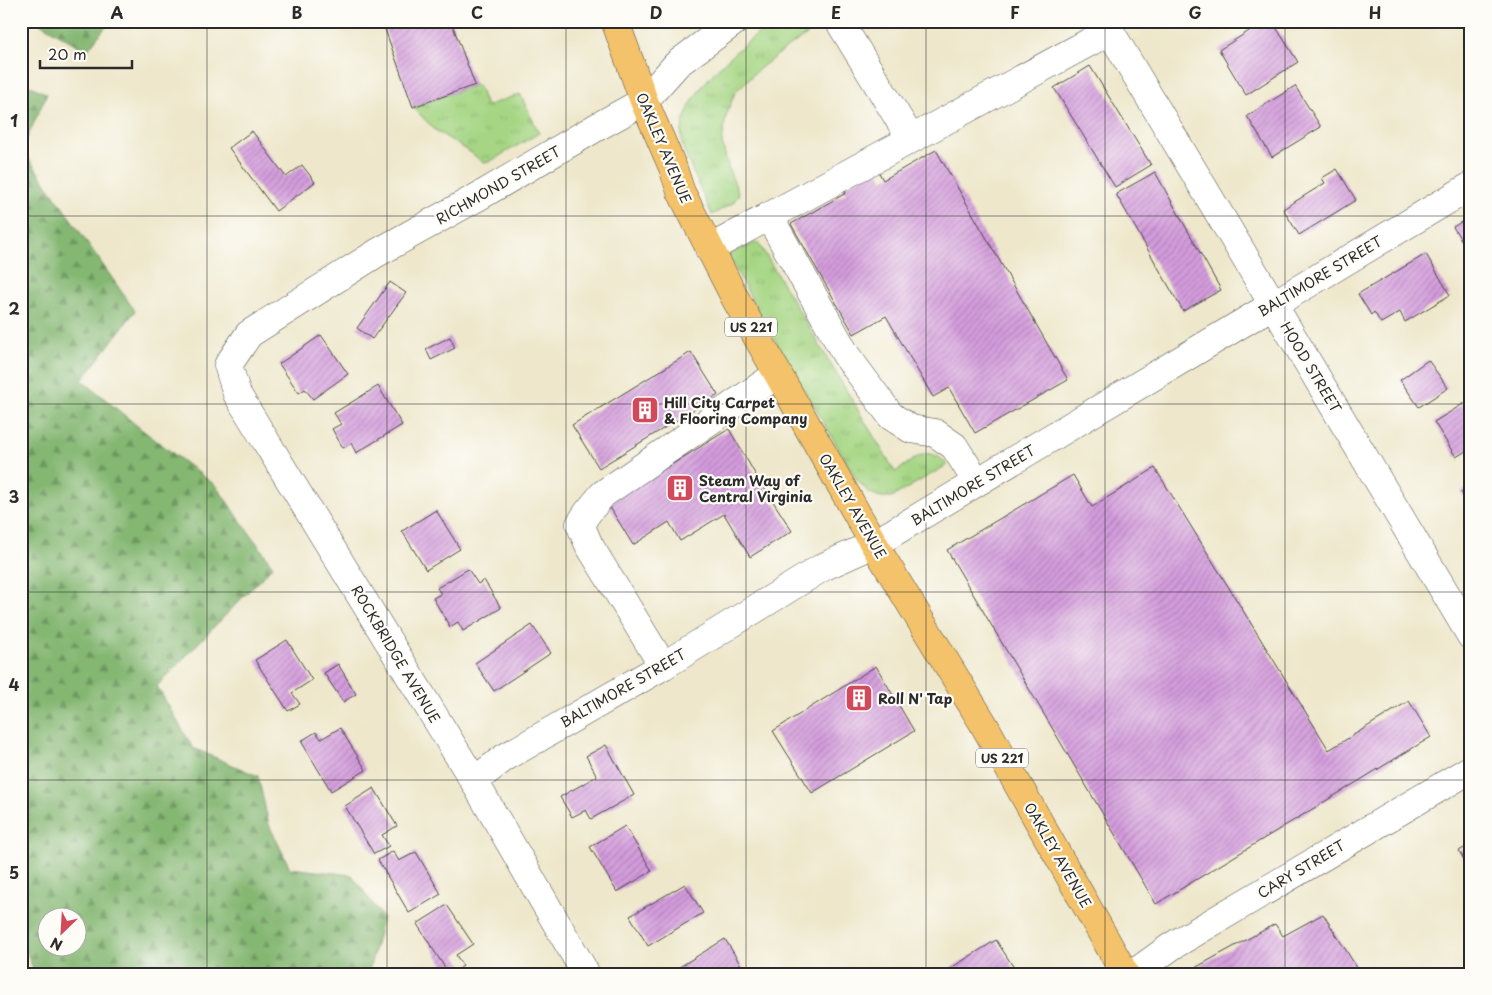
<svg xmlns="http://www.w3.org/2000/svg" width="1492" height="995" viewBox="0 0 1492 995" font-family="'Playpen Sans',sans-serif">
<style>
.grass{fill:url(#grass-tufts);stroke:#688058}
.forest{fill:url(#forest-firs);stroke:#58714e;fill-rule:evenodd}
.building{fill:url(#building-hatch)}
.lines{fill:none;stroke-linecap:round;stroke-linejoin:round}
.minor-casing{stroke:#484743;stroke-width:29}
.major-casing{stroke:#484743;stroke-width:29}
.minor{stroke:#fff;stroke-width:28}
.major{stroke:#f3c26a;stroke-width:28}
.grid{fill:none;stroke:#2b2b2b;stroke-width:1;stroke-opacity:0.55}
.labels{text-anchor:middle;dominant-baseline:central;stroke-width:4.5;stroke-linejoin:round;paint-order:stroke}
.shield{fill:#fdfcf7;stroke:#6a6a68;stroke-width:1}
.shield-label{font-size:12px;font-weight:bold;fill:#2b2b2b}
.street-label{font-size:14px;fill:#2b2b2b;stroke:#fdfcf7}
.poi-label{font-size:14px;font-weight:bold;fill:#2b2b2b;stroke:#fdfcf7;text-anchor:start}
.neatline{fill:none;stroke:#2b2b2b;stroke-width:2}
.grid-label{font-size:16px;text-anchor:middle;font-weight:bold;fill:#2b2b2b}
</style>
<defs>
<pattern id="grass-tufts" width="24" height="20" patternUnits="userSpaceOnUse" patternTransform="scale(1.25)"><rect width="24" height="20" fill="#a6d684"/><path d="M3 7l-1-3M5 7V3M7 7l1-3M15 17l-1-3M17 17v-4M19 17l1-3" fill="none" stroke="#8fb872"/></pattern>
<pattern id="forest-firs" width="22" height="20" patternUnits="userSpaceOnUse" patternTransform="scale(1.25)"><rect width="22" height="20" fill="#84b772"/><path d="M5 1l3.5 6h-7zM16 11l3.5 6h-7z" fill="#6c955e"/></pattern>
<pattern id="building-hatch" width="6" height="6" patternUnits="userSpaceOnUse" patternTransform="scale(1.25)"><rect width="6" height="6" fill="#d49cdd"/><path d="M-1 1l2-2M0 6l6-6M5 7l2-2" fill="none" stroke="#ac7fb3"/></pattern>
</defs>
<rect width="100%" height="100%" fill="#fdfcf7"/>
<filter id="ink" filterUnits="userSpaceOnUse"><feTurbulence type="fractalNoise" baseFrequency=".02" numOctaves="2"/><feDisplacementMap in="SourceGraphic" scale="10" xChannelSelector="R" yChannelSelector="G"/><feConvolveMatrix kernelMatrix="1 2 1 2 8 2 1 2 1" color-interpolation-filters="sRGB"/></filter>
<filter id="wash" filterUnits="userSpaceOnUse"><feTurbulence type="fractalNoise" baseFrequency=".0096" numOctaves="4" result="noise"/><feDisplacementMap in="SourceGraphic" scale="20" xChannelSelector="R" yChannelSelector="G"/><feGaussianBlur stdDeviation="1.12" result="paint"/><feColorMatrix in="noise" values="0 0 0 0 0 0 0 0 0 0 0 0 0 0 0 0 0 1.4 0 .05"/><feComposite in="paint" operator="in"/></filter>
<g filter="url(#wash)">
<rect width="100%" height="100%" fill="#eee7cb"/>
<path class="grass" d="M 776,21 L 821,21 L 823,25 L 789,46 L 758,70 L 735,92 L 726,116 L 722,143 L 729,170 L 739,194 L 733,203 L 712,215 C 705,199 697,182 690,165 C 688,159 683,151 682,144 C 675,96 741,45 776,21 Z
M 475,85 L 478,85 L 486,106 L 520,94 L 539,133 L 489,162 L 484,163 L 470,152 L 435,130 L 413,107 Z
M 758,242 L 895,472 C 914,461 928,441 947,465 L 892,497 L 880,497 L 868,492 L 856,478 L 757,309 L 728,255 Z"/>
<path class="forest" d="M 36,21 L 110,21 L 87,51 Z
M 21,81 L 47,94 L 22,149 L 135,311 L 82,380 L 141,429 L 216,486 L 273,566 L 157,686 L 193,748 L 258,776 L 269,825 L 290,868 L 352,875 L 383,918 L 368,974 L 35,974 L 21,937 ZM 48,918 L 78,918 L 78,948 L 48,948 Z"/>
<g id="blocks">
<path class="building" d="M 382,21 L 451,21 L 475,85 L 413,107 Z
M 1265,21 L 1272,21 L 1298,62 L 1246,95 L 1219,50 Z
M 1090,66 L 1151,165 L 1115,187 L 1054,88 Z
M 1295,86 L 1321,127 L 1272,157 L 1247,116 Z
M 252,131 L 286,177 L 302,165 L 315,182 L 276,211 L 229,148 Z
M 936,150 L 1068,380 L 975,433 L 949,388 L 933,397 L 886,316 L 854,334 L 791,224 L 846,193 L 843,187 L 877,169 L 883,180 Z
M 1337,169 L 1356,200 L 1299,235 L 1283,209 L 1325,183 L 1322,178 Z
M 1155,172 L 1221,290 L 1183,311 L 1116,194 Z
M 1471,216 L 1471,255 L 1453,227 Z
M 1426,254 L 1450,295 L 1405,322 L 1400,312 L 1381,323 L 1374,312 L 1371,315 L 1358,294 Z
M 390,282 L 406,293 L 372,339 L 357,328 Z
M 321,335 L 348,374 L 313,399 L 305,389 L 299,393 L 279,364 Z
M 450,337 L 455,348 L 431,360 L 426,349 Z
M 691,352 L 718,395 L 599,468 L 572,425 Z
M 1428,360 L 1448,388 L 1419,407 L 1400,380 Z
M 378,386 L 402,425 L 356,453 L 351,443 L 343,448 L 332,429 L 341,424 L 334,413 Z
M 1471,399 L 1471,448 L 1456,457 L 1434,422 Z
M 729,429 L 754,472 L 792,531 L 750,557 L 724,514 L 680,541 L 669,522 L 633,545 L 608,504 Z
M 1155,468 L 1329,750 L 1409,701 L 1431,737 L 1156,904 L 947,550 L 1073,475 L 1092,507 Z
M 1471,486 L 1471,509 L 1461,492 Z
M 436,510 L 460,549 L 426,570 L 402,531 Z
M 468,569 L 478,584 L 484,580 L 501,608 L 463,631 L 458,622 L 450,627 L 433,598 L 441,594 L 437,588 Z
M 532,625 L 551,653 L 494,691 L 475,663 Z
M 287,640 L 312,680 L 292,693 L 300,704 L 288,711 L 255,660 Z
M 338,664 L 356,694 L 343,702 L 324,673 Z
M 876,666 L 914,731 L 812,793 L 773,731 Z
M 340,728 L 366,770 L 331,791 L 301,741 L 316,732 L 321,739 Z
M 606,745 L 634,795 L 591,819 L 586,810 L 572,817 L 560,797 L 597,776 L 586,756 Z
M 374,788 L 397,826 L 382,835 L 389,846 L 374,854 L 345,806 Z
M 625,826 L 652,871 L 617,892 L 590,847 Z
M 1471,844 L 1471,871 L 1459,851 Z
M 393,851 L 399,861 L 416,852 L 441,894 L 409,913 L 378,860 Z
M 685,884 L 703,913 L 648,946 L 630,916 Z
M 447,905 L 473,944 L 456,955 L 463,966 L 452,974 L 449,974 L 417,924 Z
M 1323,914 L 1361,974 L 1196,974 L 1193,969 L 1275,924 L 1283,936 Z
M 725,939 L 745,972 L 742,974 L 668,974 Z
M 996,940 L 1018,974 L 948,974 L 946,971 Z"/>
</g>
</g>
<g filter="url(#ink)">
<use href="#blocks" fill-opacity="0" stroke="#484743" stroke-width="1"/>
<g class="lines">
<g class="minor-casing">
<path id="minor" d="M 839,21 L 911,139
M 1104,21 L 1471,636
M 769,216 L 846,355 L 891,416 L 911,429 L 935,433 L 954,446 L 977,482
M 709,249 L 1110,31
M 663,666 L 589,545 L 580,524 L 588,512 L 603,494 L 778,374
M 474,781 L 504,758 L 663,666 L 823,567 L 874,544 L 1471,186
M 586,974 L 474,781 L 237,394 L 228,365 L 249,334 L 377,253 L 483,194 L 597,127 L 644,101 L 677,64 L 735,21
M 1133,974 L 1172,946 L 1471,769"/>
</g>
<g class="major-casing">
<path id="major" d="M 615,21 L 644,101 L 673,168 L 681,192 L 735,298 L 874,544 L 983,723 L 1125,974"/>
</g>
<use href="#minor" class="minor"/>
<use href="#major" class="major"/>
</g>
</g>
<path class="grid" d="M 207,21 L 207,974M 387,21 L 387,974M 566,21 L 566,974M 746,21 L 746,974M 926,21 L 926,974M 1105,21 L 1105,974M 1285,21 L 1285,974M 21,216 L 1471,216M 21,404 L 1471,404M 21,592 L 1471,592M 21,780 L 1471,780"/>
<defs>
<g id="building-square" transform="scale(1.4375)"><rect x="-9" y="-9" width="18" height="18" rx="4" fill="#d1495b" stroke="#fdfcf7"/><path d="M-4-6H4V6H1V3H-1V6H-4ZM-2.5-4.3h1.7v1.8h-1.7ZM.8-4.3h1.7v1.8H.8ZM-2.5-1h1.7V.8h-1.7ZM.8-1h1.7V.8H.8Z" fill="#fff"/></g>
</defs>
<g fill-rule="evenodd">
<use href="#building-square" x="645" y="410"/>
<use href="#building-square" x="680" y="488"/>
<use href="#building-square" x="859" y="698"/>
</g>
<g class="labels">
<g class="shield">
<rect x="725" y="317.5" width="52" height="19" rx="4"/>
<rect x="976" y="748.5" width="52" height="19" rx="4"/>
</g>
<g class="shield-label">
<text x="751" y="327">US 221</text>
<text x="1002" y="758">US 221</text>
</g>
<g class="street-label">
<text transform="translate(664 148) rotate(67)">OAKLEY AVENUE</text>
<text transform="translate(498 185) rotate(-30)">RICHMOND STREET</text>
<text transform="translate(1320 276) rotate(-31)">BALTIMORE STREET</text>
<text transform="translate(1311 367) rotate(59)">HOOD STREET</text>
<text transform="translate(973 485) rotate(-31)">BALTIMORE STREET</text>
<text transform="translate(853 506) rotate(60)">OAKLEY AVENUE</text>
<text transform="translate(396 654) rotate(59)">ROCKBRIDGE AVENUE</text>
<text transform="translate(623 688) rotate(-30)">BALTIMORE STREET</text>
<text transform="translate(1058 855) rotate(60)">OAKLEY AVENUE</text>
<text transform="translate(1301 869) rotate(-31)">CARY STREET</text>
</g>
<g class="poi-label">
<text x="664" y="402">Hill City Carpet<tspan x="664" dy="16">&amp; Flooring Company</tspan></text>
<text x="699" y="480">Steam Way of<tspan x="699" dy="16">Central Virginia</tspan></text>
<text x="878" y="698">Roll N' Tap</text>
</g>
</g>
<rect width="1492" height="995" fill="none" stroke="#fdfcf7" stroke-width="55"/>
<g transform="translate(62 932) rotate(205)"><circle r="24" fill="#fdfcf7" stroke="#a9a8a5"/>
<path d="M0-4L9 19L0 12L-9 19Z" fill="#d1495b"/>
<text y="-8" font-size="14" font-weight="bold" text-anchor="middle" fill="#2b2b2b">N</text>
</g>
<path d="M40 60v8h92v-8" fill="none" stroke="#2b2b2b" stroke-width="2.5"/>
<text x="48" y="60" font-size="15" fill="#2b2b2b" stroke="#fdfcf7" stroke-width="4" paint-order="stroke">20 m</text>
<rect x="28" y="28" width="1436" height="940" class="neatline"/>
<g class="grid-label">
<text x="117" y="19">A</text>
<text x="297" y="19">B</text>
<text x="477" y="19">C</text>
<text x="656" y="19">D</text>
<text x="836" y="19">E</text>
<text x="1015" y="19">F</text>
<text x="1195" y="19">G</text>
<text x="1375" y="19">H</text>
<text x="14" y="127">1</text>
<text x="14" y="315">2</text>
<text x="14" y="503">3</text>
<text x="14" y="691">4</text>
<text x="14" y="879">5</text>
</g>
</svg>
